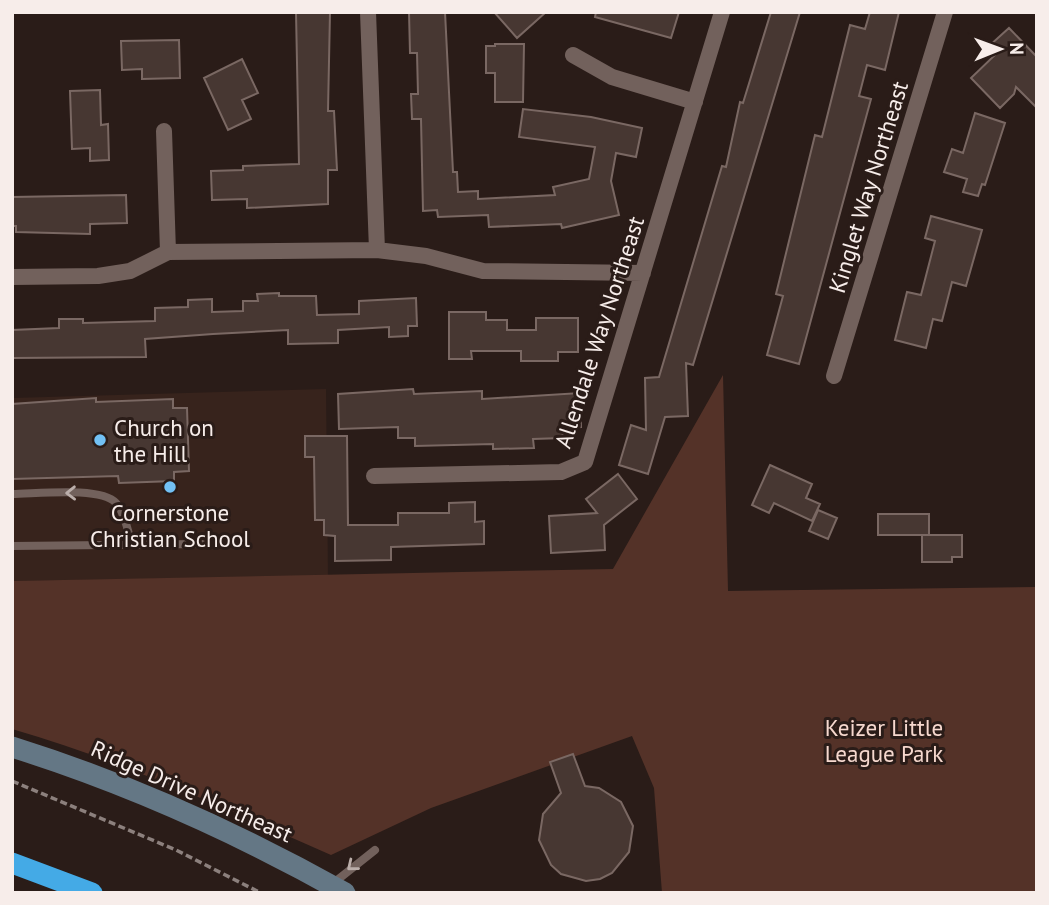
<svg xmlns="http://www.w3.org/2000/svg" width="1049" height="905" viewBox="0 0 1049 905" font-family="'PT Sans',sans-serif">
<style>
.built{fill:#37231c}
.green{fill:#543228}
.building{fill:#473732;stroke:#7a6863;stroke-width:2}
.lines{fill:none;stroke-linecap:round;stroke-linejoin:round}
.path{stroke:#8c807d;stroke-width:3.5;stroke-dasharray:7 3.5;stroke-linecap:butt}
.lane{stroke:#72615c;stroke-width:8}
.street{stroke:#72615c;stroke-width:16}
.secondary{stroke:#647785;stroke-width:21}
.highway{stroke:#44aae6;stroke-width:21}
.oneway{stroke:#bbaeaa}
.poi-dot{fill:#72c1f5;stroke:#2a1c18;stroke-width:2.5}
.labels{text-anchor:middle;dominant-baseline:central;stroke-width:6;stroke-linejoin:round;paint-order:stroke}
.street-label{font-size:23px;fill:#f7edea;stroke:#2a1c18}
.poi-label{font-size:23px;fill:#f7edea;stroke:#2a1c18;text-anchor:start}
.park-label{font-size:23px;fill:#f6d8ce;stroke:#2a1c18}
</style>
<rect width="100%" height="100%" fill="#2a1c18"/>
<path class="built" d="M 326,389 L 328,576 L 12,581 L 12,398 Z"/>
<path class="green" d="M 723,375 L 728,591 L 1037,587 L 1037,893 L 662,893 L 654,788 L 632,736 L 431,808 L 331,855 C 226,809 123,761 12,729 L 12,581 L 613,569 Z"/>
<path class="building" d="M 296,12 L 330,12 L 328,111 L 334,111 L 337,170 L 328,170 L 328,204 L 247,208 L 247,199 L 212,200 L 211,171 L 243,170 L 243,166 L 299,164 Z
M 409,12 L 445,12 L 453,172 L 457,172 L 458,192 L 478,191 L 478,199 L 555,195 L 553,187 L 589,179 L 595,147 L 519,137 L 523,109 L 591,117 L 642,128 L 636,157 L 616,153 L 611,181 L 619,215 L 562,228 L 561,224 L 489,227 L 488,215 L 438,217 L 437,210 L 423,211 L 421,119 L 412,119 L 411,94 L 418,94 L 417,53 L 410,53 Z
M 494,12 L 546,12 L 517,38 Z
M 596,12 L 679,12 L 671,38 L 595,17 Z
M 771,12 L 800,12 L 693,365 L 686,363 L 688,416 L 665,417 L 648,474 L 619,465 L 631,425 L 646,430 L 645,378 L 659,377 L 722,166 L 726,167 L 740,102 L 743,103 Z
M 870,12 L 899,12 L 885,70 L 867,65 L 859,96 L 871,99 L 799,364 L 767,355 L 783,296 L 776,294 L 815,135 L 822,137 L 850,25 L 865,29 Z
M 1009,28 L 1037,57 L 1037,108 L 1016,87 L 1014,94 L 1000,108 L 971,78 L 996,54 L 989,46 Z
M 179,40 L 180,78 L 142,79 L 142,69 L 122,70 L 121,41 Z
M 495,44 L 524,44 L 523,102 L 495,102 L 495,73 L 486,73 L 486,46 L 495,46 Z
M 242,59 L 258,93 L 242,100 L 251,119 L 228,130 L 204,78 Z
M 100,90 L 101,125 L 108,124 L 109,160 L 90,161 L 90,148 L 72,149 L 70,91 Z
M 975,113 L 1005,123 L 985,185 L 982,184 L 978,196 L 963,192 L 967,179 L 944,172 L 952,149 L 963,153 Z
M 126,195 L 127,223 L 90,224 L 90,234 L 16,232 L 16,226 L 12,226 L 12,197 Z
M 931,216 L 982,230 L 966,286 L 952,282 L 942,321 L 933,319 L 926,348 L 895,340 L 907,292 L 921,295 L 935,241 L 925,238 Z
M 279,293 L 279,296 L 316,296 L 317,315 L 359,314 L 359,301 L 416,298 L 417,326 L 408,326 L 408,336 L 389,337 L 389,327 L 338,330 L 338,343 L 288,344 L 288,330 L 213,334 L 145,339 L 146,357 L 12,358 L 12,330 L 59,328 L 59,319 L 83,319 L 83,323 L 155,321 L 155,308 L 188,307 L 188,300 L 212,299 L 212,312 L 243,311 L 243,301 L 258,301 L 257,294 Z
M 449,312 L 486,312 L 486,320 L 507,320 L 507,330 L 536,330 L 536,318 L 578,318 L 578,352 L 558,352 L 558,361 L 521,361 L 521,351 L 471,351 L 472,359 L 449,359 Z
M 413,389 L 414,394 L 482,391 L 482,399 L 580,393 L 581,427 L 562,428 L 563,438 L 533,439 L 534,448 L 493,449 L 493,444 L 415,446 L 415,438 L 398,438 L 398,427 L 339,429 L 338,394 Z
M 96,398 L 96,402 L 173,399 L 173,408 L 187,408 L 189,471 L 174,472 L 174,481 L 119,483 L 118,476 L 12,479 L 12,404 Z
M 305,436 L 347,436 L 348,525 L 398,525 L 398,513 L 449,513 L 449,503 L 475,502 L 475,522 L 484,521 L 484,544 L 391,547 L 391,560 L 335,561 L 335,536 L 324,535 L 324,520 L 315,520 L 314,457 L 305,457 Z
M 770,465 L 812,484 L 806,498 L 820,504 L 812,521 L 774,503 L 769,513 L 752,505 Z
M 618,474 L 637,499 L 604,525 L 605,550 L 551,553 L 549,516 L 597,513 L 586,499 Z
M 818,510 L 837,518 L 828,539 L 809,531 Z
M 878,514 L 929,514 L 929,535 L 878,535 Z
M 922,535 L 962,535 L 962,557 L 952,557 L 952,562 L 922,562 Z
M 573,754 L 585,786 L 599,788 L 621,802 L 633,826 L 629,852 L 612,873 L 600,879 L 586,881 L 561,874 L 551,865 L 539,840 L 543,814 L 561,793 L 550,762 Z"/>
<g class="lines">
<path class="path" d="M 12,781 L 176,850 L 261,893"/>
<path class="lane" d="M 12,494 C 35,494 101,486 116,503 C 125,513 128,532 132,545
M 12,546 L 202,544
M 331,885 L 375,850"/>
<path class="street" d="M 368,12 L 377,250
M 573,55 L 612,77 L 695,102
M 164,131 L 168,252
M 12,277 L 98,276 L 130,271 L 168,252 L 377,250 L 426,256 L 483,271 L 643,273
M 834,376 L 945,12
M 374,476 L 561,472 L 585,462 L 722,12"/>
<path class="secondary" d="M 12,747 C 127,783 240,834 345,893"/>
<path class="highway" d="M 12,863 L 92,893"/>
</g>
<defs><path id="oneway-chevron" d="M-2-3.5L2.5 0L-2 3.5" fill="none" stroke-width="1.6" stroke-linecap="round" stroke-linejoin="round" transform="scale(1.75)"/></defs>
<g class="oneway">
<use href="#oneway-chevron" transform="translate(71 493) rotate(179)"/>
<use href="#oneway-chevron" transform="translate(352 866) rotate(141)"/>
</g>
<g class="poi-dot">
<circle cx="100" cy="440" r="7"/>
<circle cx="170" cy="487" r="7"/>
</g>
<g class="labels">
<g class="street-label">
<text transform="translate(868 187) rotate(-73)">Kinglet Way Northeast</text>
<text transform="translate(599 332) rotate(-72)">Allendale Way Northeast</text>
<text transform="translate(192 791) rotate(24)">Ridge Drive Northeast</text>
</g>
<g class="poi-label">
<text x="114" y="427">Church on<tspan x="114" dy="26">the Hill</tspan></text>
<text x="170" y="512" text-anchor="middle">Cornerstone<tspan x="170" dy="26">Christian School</tspan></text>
</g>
<g class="park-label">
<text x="884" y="727">Keizer Little<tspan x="884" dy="26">League Park</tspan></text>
</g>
</g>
<rect width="1049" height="905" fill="none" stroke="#f7edea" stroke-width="28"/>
<g transform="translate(1000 49) rotate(89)" stroke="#2a1c18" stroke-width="5" paint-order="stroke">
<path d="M0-5L12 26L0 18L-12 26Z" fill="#f7edea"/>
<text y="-10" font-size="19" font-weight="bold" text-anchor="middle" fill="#f7edea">N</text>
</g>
</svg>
